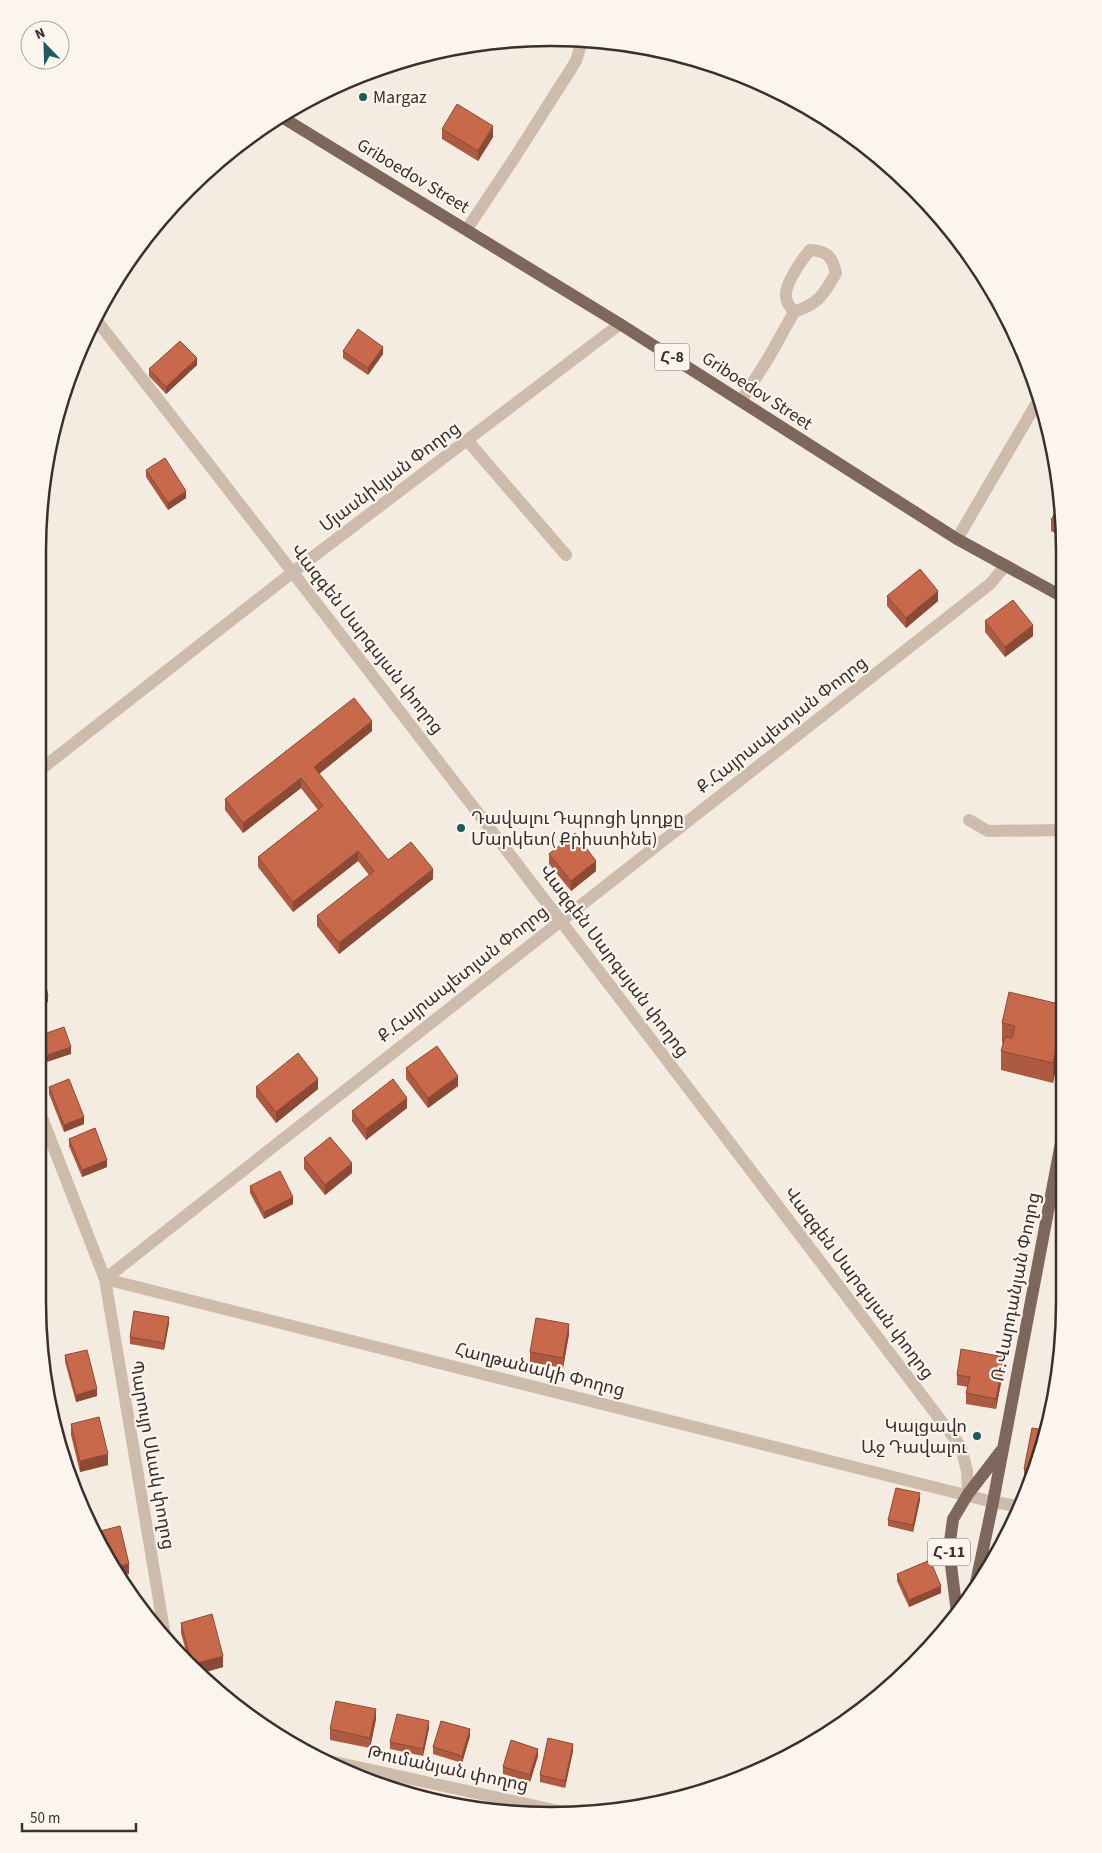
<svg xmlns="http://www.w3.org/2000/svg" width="1102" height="1853" viewBox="0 0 1102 1853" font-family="'Source Sans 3','Noto Sans Armenian',sans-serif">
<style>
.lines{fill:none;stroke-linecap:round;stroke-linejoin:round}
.minor{stroke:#cdbbac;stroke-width:12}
.major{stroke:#7d675c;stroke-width:12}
.wall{fill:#ac5a40}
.shaded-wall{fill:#8c4a34}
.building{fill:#c8694b;stroke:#8c4a34}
.poi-dot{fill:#1f5a5e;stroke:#fbf5ee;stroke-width:2}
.labels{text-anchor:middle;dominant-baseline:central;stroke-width:4.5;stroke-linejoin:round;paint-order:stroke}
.shield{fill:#fbf5ee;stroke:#756b66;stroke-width:1}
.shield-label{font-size:16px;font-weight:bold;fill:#3b302b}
.poi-label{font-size:18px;fill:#3b302b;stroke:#fbf5ee;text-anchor:start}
.street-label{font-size:18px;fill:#3b302b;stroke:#fbf5ee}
.rim{fill:none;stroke:#3b302b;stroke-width:2.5}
</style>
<rect width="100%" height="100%" fill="#f4ebe1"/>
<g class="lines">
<path class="minor" d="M 467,229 L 515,157 L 576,61 L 582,41
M 97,321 C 389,694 675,1070 961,1447 L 967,1471 L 968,1494
M 741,401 L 769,357 L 794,312 C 820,303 823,295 836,273 C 832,256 827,251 810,250 C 802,259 786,283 786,294 C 785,301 790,307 794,312
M 467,440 L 566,555
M 957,539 L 1039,399
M 40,770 L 293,572 L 620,324
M 969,820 L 988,831 L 1063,830
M 41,1115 L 105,1279 L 165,1636
M 105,1279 L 990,584 L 1006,565
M 105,1279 L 993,1502 L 1018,1506
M 316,1758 L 572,1814"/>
<path class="major" d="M 280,116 L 620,324 L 957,539 L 1063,597
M 974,1592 L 993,1502 L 1063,1132
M 957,1613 L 949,1549 L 953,1519 L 968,1494 L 1001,1451"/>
</g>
<path class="wall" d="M 442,129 L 493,137 L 478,161 L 442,139 Z
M 343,351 L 383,354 L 368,375 L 343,358 Z
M 197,365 L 166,394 L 149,376 L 149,369 Z
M 146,470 L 186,498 L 168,510 L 146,477 Z
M 1063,517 L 1063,537 L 1051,531 L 1051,520 Z
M 887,596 L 938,601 L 906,628 L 887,606 Z
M 985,621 L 1033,636 L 1005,657 L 985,632 Z
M 372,731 L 319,774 L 388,860 L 433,879 L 339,954 L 317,926 L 317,916 L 369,875 L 358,861 L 293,912 L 258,867 L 258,857 L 318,810 L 301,788 L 243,833 L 225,810 L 225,799 Z
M 549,854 L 596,871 L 571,891 L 549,864 Z
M 1063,1005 L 1053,1083 L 1001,1070 L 1001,1051 L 1003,1043 L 1002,1043 L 1002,1023 Z
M 406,1068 L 458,1086 L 428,1108 L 406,1079 Z
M 49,1087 L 84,1124 L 64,1132 L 49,1094 Z
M 256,1087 L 318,1089 L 276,1123 L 256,1097 Z
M 407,1108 L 366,1140 L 352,1121 L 352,1111 Z
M 69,1139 L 107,1167 L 82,1177 L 69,1146 Z
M 304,1158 L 352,1173 L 325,1195 L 304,1169 Z
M 250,1186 L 293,1204 L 264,1219 L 250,1193 Z
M 169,1323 L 164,1350 L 130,1344 L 130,1337 Z
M 569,1334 L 563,1368 L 530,1362 L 530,1352 Z
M 65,1355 L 97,1396 L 76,1402 L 65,1362 Z
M 1004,1367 L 996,1409 L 966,1404 L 966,1393 L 968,1387 L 957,1385 L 957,1375 Z
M 71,1424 L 108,1465 L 80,1472 L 71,1435 Z
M 1037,1467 L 1031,1480 L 1024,1479 L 1024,1469 Z
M 920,1500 L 913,1532 L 888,1526 L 888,1520 Z
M 897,1574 L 941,1593 L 909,1607 L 897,1581 Z
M 181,1623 L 223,1667 L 202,1673 L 188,1658 L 181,1633 Z
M 376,1719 L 370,1748 L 330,1740 L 330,1729 Z
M 429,1728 L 423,1756 L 390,1749 L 390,1742 Z
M 470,1736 L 462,1763 L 433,1754 L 433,1747 Z
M 573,1751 L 565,1788 L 540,1782 L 540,1775 Z
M 538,1756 L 530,1782 L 503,1774 L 503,1767 Z"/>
<path class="shaded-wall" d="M 493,126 L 493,137 L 478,161 L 478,151 Z
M 383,347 L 383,354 L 368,375 L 368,368 Z
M 197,358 L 197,365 L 166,394 L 166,387 Z
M 186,491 L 186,498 L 168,510 L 168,503 Z
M 938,591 L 938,601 L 906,628 L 906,618 Z
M 1033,625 L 1033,636 L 1005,657 L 1005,647 Z
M 372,721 L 372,731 L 314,778 L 314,767 Z
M 301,778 L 301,788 L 243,833 L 243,823 Z
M 358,851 L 358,861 L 293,912 L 293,902 Z
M 596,861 L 596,871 L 571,891 L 571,881 Z
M 433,869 L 433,879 L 339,954 L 339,943 Z
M 48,996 L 48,1002 L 41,1004 L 40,997 Z
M 1063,1018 L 1063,1038 L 1053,1083 L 1053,1063 Z
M 71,1047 L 71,1054 L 41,1064 L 41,1057 Z
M 458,1076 L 458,1086 L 428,1108 L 428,1098 Z
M 318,1079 L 318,1089 L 276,1123 L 276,1112 Z
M 407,1098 L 407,1108 L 366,1140 L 366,1129 Z
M 84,1117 L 84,1124 L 64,1132 L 64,1125 Z
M 107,1160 L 107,1167 L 82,1177 L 82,1170 Z
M 352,1163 L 352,1173 L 325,1195 L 325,1185 Z
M 293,1197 L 293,1204 L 264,1219 L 264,1212 Z
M 169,1317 L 169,1323 L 164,1350 L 164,1343 Z
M 569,1324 L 569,1334 L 563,1368 L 563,1358 Z
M 1004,1357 L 1004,1367 L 996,1409 L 996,1399 Z
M 97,1389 L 97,1396 L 76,1402 L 76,1395 Z
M 108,1454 L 108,1465 L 80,1472 L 80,1461 Z
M 920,1493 L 920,1500 L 913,1532 L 913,1525 Z
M 129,1564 L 129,1574 L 120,1576 L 114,1567 Z
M 941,1586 L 941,1593 L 909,1607 L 909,1600 Z
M 223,1656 L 223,1667 L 202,1673 L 194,1664 Z
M 376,1709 L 376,1719 L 370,1748 L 370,1738 Z
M 429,1721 L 429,1728 L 423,1756 L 423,1749 Z
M 470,1729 L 470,1736 L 462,1763 L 462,1756 Z
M 573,1744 L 573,1751 L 565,1788 L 565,1781 Z
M 538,1749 L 538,1756 L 530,1782 L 530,1775 Z"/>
<path class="building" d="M 457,104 L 493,126 L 478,151 L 442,129 Z
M 358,329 L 383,347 L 368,368 L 343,351 Z
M 180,341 L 197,358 L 166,387 L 149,369 Z
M 165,458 L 186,491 L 168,503 L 146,470 Z
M 1061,502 L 1063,517 L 1063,527 L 1051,520 Z
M 920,569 L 938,591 L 906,618 L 887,596 Z
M 1013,600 L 1033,625 L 1005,647 L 985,621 Z
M 354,698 L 372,721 L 314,767 L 388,860 L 411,842 L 433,869 L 339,943 L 317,916 L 374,871 L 358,851 L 293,902 L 258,857 L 323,806 L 301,778 L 243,823 L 225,799 Z
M 575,833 L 596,861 L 571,881 L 549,854 Z
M 40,969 L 42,969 L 48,996 L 40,997 Z
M 1009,992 L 1063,1005 L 1063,1018 L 1053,1063 L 1001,1051 L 1005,1037 L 1012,1038 L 1015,1026 L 1002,1023 Z
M 64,1027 L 71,1047 L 41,1057 L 41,1035 Z
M 437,1046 L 458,1076 L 428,1098 L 406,1068 Z
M 298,1053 L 318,1079 L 276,1112 L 256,1087 Z
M 69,1079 L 84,1117 L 64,1125 L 49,1087 Z
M 393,1079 L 407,1098 L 366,1129 L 352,1111 Z
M 95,1128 L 107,1160 L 82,1170 L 69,1139 Z
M 330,1137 L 352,1163 L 325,1185 L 304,1158 Z
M 280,1171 L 293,1197 L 264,1212 L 250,1186 Z
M 134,1311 L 169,1317 L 164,1343 L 130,1337 Z
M 536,1318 L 569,1324 L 563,1358 L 530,1352 Z
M 961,1349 L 1004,1357 L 996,1399 L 966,1393 L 970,1377 L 957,1375 Z
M 87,1350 L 97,1389 L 76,1395 L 65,1355 Z
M 99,1417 L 108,1454 L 80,1461 L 71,1424 Z
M 1032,1428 L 1045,1430 L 1037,1467 L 1035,1471 L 1024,1469 Z
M 896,1488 L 920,1493 L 913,1525 L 888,1520 Z
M 120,1526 L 129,1564 L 114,1567 L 93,1533 Z
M 930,1560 L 941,1586 L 909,1600 L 897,1574 Z
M 212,1614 L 223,1656 L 194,1664 L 191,1662 L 181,1623 Z
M 336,1701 L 376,1709 L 370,1738 L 330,1729 Z
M 397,1714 L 429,1721 L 423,1749 L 390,1742 Z
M 441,1721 L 470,1729 L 462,1756 L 433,1747 Z
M 548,1738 L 573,1744 L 565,1781 L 540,1775 Z
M 511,1740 L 538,1749 L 530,1775 L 503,1767 Z"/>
<g class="poi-dot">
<circle cx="363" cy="97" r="5"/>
<circle cx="461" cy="828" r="5"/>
<circle cx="977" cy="1436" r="5"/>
</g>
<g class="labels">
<g class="shield">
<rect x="654.5" y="343.5" width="35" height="27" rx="4"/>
<rect x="928" y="1538.5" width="42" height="27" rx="4"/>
</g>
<g class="shield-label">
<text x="672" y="357">Հ-8</text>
<text x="949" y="1552">Հ-11</text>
</g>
<g class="poi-label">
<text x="373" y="97">Margaz</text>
<text x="471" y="818">Դավալու Դպրոցի կողքը<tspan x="471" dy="21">Մարկետ( Քրիստինե)</tspan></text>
<text x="967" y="1426" text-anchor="end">Կալցավո<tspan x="967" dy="21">Աջ Դավալու</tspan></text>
</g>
<g class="street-label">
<text transform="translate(413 176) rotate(31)">Griboedov Street</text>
<text transform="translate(757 391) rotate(33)">Griboedov Street</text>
<text transform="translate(390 477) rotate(-37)">Մյասնիկյան Փողոց</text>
<text transform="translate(367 639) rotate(52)">Վազգեն Սարգսյան փողոց</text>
<text transform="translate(782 725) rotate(-38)">Ք.Հայրապետյան Փողոց</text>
<text transform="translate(614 961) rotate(53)">Վազգեն Սարգսյան փողոց</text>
<text transform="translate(463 974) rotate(-38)">Ք.Հայրապետյան Փողոց</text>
<text transform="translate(859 1283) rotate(53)">Վազգեն Սարգսյան փողոց</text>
<text transform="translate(1016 1287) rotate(-79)">Ռ.Վարդանյան Փողոց</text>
<text transform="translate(540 1370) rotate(14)">Հաղթանակի Փողոց</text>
<text transform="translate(152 1455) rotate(80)">Պարույր Սևակ փողոց</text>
<text transform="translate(448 1769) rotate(12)">Թումանյան փողոց</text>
</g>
</g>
<path d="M0 0H1102V1853H0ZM551 46H551A505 505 0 0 1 1056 551V1302A505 505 0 0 1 551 1807H551A505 505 0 0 1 46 1302V551A505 505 0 0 1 551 46Z" fill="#fbf5ee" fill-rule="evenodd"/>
<path class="rim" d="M551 46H551A505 505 0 0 1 1056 551V1302A505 505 0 0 1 551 1807H551A505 505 0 0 1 46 1302V551A505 505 0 0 1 551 46Z"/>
<g transform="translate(45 45) rotate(337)"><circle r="24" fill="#fbf5ee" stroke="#aea6a0"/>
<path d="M0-4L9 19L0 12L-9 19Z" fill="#1f5a5e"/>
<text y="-8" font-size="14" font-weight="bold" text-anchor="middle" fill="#3b302b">N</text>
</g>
<path d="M22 1823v8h114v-8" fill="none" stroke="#3b302b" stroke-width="2.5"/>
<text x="30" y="1823" font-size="15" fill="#3b302b" stroke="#fbf5ee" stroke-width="4" paint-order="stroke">50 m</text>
</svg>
